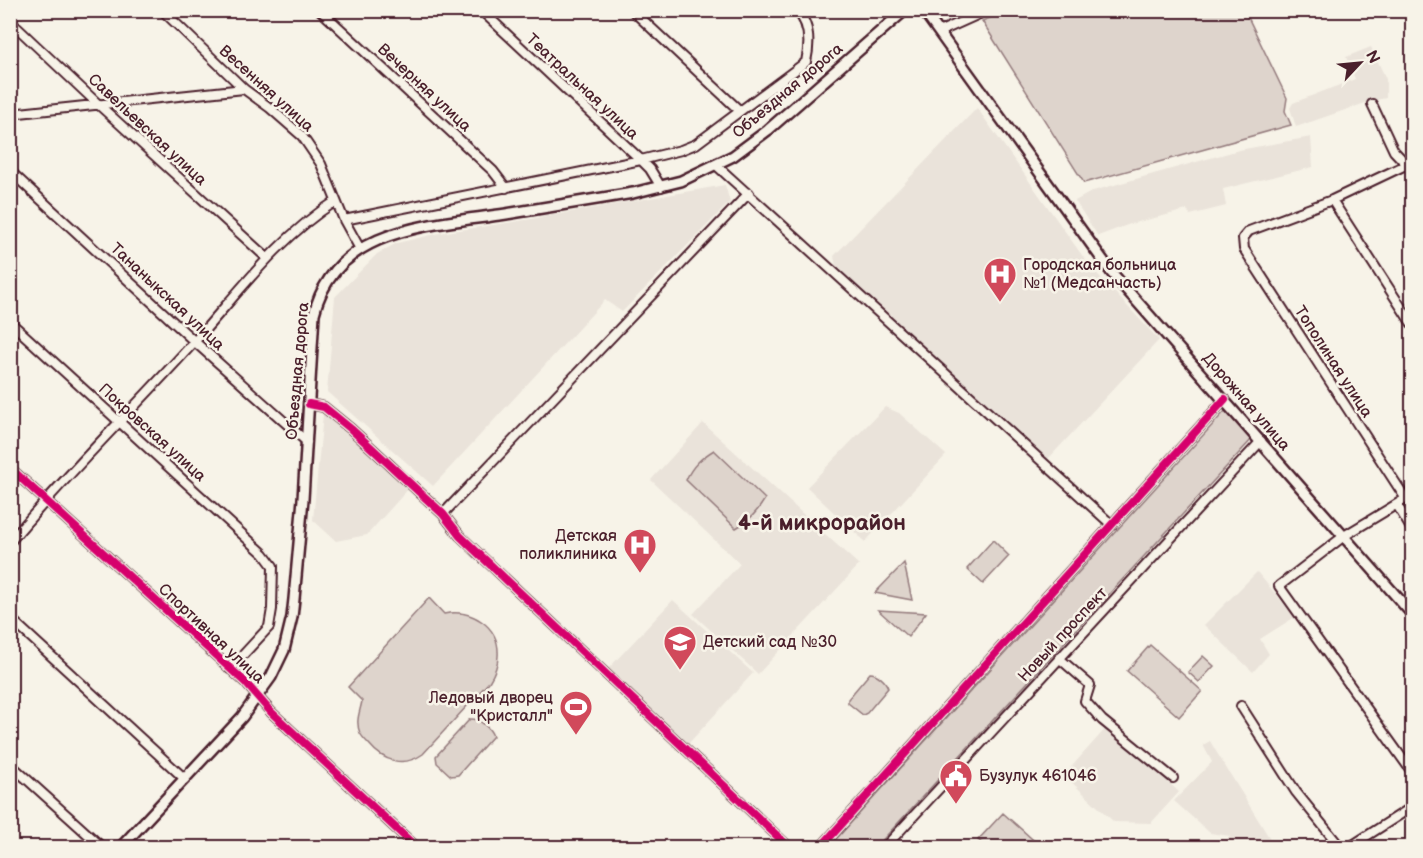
<svg xmlns="http://www.w3.org/2000/svg" width="1423" height="858" viewBox="0 0 1423 858" font-family="'Balsamiq Sans',sans-serif">
<style>
.built{fill:#eae3da}
.green{fill:#ded4cc;stroke:#947a7c;stroke-width:1.5}
.lines{fill:none;stroke-linecap:round;stroke-linejoin:round}
.minor-casing{stroke:#4a1f2b;stroke-width:12}
.major-casing{stroke:#4a1f2b;stroke-width:14}
.minor{stroke:#f7f3e8;stroke-width:8}
.major{stroke:#f7f3e8;stroke-width:9}
.cycleway-casing{stroke:#f7f3e8;stroke-width:11}
.cycleway{stroke:#d6006c;stroke-width:8}
.labels{text-anchor:middle;dominant-baseline:central;stroke-width:5;stroke-linejoin:round;paint-order:stroke}
.street-label{font-size:16px;fill:#4a1f2b;stroke:#f7f3e8}
.poi-label{font-size:16px;fill:#4a1f2b;stroke:#f7f3e8;text-anchor:start}
.district-label{font-size:22px;font-weight:bold;fill:#4a1f2b;stroke:#f7f3e8}
</style>
<rect width="100%" height="100%" fill="#f7f3e8"/>
<filter id="ink" filterUnits="userSpaceOnUse"><feTurbulence type="fractalNoise" baseFrequency=".0167" numOctaves="2"/><feDisplacementMap in="SourceGraphic" scale="12" xChannelSelector="R" yChannelSelector="G"/><feConvolveMatrix kernelMatrix="1 2 1 2 8 2 1 2 1" color-interpolation-filters="sRGB"/></filter>
<g filter="url(#ink)">
<path class="built" d="M 1371,47 L 1386,79 L 1386,98 L 1371,101 L 1296,127 L 1290,108 L 1293,103 L 1355,79 L 1346,57 Z
M 977,108 L 1089,265 L 1159,340 L 1048,459 L 836,267 L 834,256 Z
M 1311,137 L 1313,167 L 1223,189 L 1226,206 L 1190,215 L 1187,210 L 1130,224 L 1098,236 L 1075,201 L 1093,191 L 1239,150 Z
M 725,185 L 730,202 L 622,312 L 605,300 L 433,486 L 327,392 L 335,297 L 377,254 L 397,243 L 440,233 L 513,222 Z
M 885,407 L 899,413 L 946,455 L 865,542 L 807,487 Z
M 323,414 L 410,487 L 367,535 L 336,541 L 313,520 Z
M 703,423 L 859,565 L 758,674 L 693,614 L 740,564 L 651,480 Z
M 1257,572 L 1295,617 L 1260,639 L 1269,654 L 1253,672 L 1204,625 Z
M 673,600 L 753,673 L 688,744 L 608,669 Z
M 1108,726 L 1179,792 L 1151,823 L 1114,822 L 1064,775 Z
M 1210,741 L 1214,748 L 1275,847 L 1220,847 L 1230,836 L 1210,833 L 1174,801 L 1212,762 L 1203,745 Z"/>
<path class="green" d="M 1008,11 L 1245,11 L 1287,98 L 1285,111 L 1291,125 L 1084,183 L 982,21 Z
M 1226,410 L 1252,439 L 876,847 L 829,847 Z
M 714,450 L 765,499 C 757,512 750,520 736,528 L 686,480 C 692,466 701,458 714,450 Z
M 993,540 L 1009,556 L 983,584 L 967,569 Z
M 904,563 L 912,600 L 875,593 Z
M 429,598 L 444,614 C 471,608 500,626 498,656 C 498,666 494,674 489,682 L 423,754 C 403,768 383,761 369,744 C 366,741 362,737 360,733 C 355,721 360,712 362,701 L 348,687 Z
M 878,610 L 926,613 L 908,637 Z
M 1150,645 L 1202,691 L 1179,717 L 1127,671 Z
M 1203,656 L 1214,666 L 1199,682 L 1188,672 Z
M 870,673 C 877,673 886,681 888,688 L 867,713 L 863,715 L 848,703 L 848,699 Z
M 470,719 C 479,718 490,728 493,736 L 458,775 L 451,776 L 437,763 L 436,756 Z
M 1003,813 L 1041,847 L 987,847 L 978,840 Z"/>
<g class="lines">
<g class="minor-casing">
<path id="minor" d="M 162,10 L 244,89 L 270,108 L 302,136 L 321,164 L 344,220 L 360,249
M 320,10 L 493,171 L 506,188
M 481,10 L 641,160 L 650,169 L 661,187
M 632,10 L 740,111
M 10,21 L 99,105 L 267,258
M 939,32 L 988,10
M 1372,104 L 1394,151 L 1412,170
M 10,114 L 244,89
M 716,165 L 1112,525
M 10,171 L 195,342 L 307,442
M 1332,200 L 1412,324
M 344,220 L 641,160 L 681,150 L 696,144 L 806,62 C 810,44 811,24 796,10
M 10,322 L 264,554 L 273,566 L 272,609 L 269,627 L 230,669
M 309,404 L 324,407 L 351,429 L 443,514 L 460,536 L 790,848
M 10,468 L 245,682 L 271,712 L 417,848
M 1412,495 L 1344,536 L 1279,586 L 1412,772
M 1406,499 L 1244,249 L 1243,238 L 1249,231 L 1332,200 L 1412,162
M 1397,505 L 1412,530
M 443,514 L 749,193
M 10,542 C 68,472 134,409 195,341 C 239,292 279,237 336,201
M 10,618 L 185,779
M 1059,658 L 1090,685 L 1085,701 L 1102,720 L 1173,778
M 1241,706 L 1296,792 L 1341,848
M 10,764 L 103,848
M 820,848 L 1225,399
M 884,848 L 1261,441
M 1348,848 L 1412,807"/>
</g>
<g class="major-casing">
<path id="major" d="M 923,10 L 1112,273 L 1412,614
M 120,848 L 242,717 L 271,677 L 284,650 L 292,617 L 294,599 L 303,499 L 314,314 C 335,226 434,225 506,214 C 549,207 591,200 633,193 L 681,181 L 733,156 L 768,130 L 905,10"/>
</g>
<use href="#minor" class="minor"/>
<use href="#major" class="major"/>
<g class="cycleway-casing">
<path id="cycleway" d="M 309,404 L 324,407 L 351,429 L 443,514 L 460,536 L 790,848
M 10,468 L 245,682 L 271,712 L 417,848
M 820,848 L 1225,399"/>
</g>
<use href="#cycleway" class="cycleway"/>
</g>
</g>
<defs>
<g id="hospital-pin" transform="scale(1.725)"><path d="M0 17L-7.5 6A9.5 9.5 0 1 1 7.5 6Z" fill="#d1495b" stroke="#f7f3e8"/><path d="M-5-5h3v3.5h4V-5h3V5h-3V1.5h-4V5h-3Z" fill="#fff"/></g>
<g id="school-pin" transform="scale(1.725)"><path d="M0 17L-7.5 6A9.5 9.5 0 1 1 7.5 6Z" fill="#d1495b" stroke="#f7f3e8"/><path d="M0-5L7-2L0 1L-7-2ZM-4 1L0 2.5L4 1V4Q0 6-4 4Z" fill="#fff"/></g>
<g id="stadium-pin" transform="scale(1.725)"><path d="M0 17L-7.5 6A9.5 9.5 0 1 1 7.5 6Z" fill="#d1495b" stroke="#f7f3e8"/><path d="M0-5a6.5 5 0 1 0 0 10a6.5 5 0 1 0 0-10ZM-3.5-1.8h7v3.6h-7Z" fill="#fff"/></g>
<g id="civic-pin" transform="scale(1.725)"><path d="M0 17L-7.5 6A9.5 9.5 0 1 1 7.5 6Z" fill="#d1495b" stroke="#f7f3e8"/><path d="M-.6-6.5H3V-4.5H.6V-3L4-1V1h2V6H-6V1h2V-1L-.6-3ZM-1.2 2.5V6h2.4V2.5Z" fill="#fff"/></g>
</defs>
<g fill-rule="evenodd">
<use href="#hospital-pin" x="1000" y="274"/>
<use href="#hospital-pin" x="640" y="545"/>
<use href="#school-pin" x="680" y="642"/>
<use href="#stadium-pin" x="576" y="707"/>
<use href="#civic-pin" x="956" y="776"/>
</g>
<g class="labels">
<g class="street-label">
<text transform="translate(582 87) rotate(43)">Театральная улица</text>
<text transform="translate(424 88) rotate(43)">Вечерняя улица</text>
<text transform="translate(266 89) rotate(42)">Весенняя улица</text>
<text transform="translate(788 91) rotate(-40)">Объездная дорога</text>
<text transform="translate(147 130) rotate(43)">Савельевская улица</text>
<text transform="translate(167 297) rotate(43)">Тананыкская улица</text>
<text transform="translate(1333 362) rotate(57)">Тополиная улица</text>
<text transform="translate(298 371) rotate(-85)">Объездная дорога</text>
<text transform="translate(1246 402) rotate(49)">Дорожная улица</text>
<text transform="translate(152 433) rotate(42)">Покровская улица</text>
<text transform="translate(211 634) rotate(43)">Спортивная улица</text>
<text transform="translate(1063 635) rotate(-47)">Новый проспект</text>
</g>
<g class="poi-label">
<text x="1023" y="265">Городская больница<tspan x="1023" dy="18">№1 (Медсанчасть)</tspan></text>
<text x="617" y="536" text-anchor="end">Детская<tspan x="617" dy="18">поликлиника</tspan></text>
<text x="703" y="642">Детский сад №30</text>
<text x="553" y="698" text-anchor="end">Ледовый дворец<tspan x="553" dy="18">"Кристалл"</tspan></text>
<text x="979" y="776">Бузулук 461046</text>
</g>
<g class="district-label">
<text x="822" y="523">4-й микрорайон</text>
</g>
</g>
<rect width="1423" height="858" fill="none" stroke="#f7f3e8" stroke-width="36"/>
<rect x="18" y="18" width="1387" height="822" fill="none" stroke="#4a1f2b" stroke-width="2" filter="url(#ink)"/>
<g transform="translate(1360 63) rotate(64)" stroke="#f7f3e8" stroke-width="4.5" paint-order="stroke">
<path d="M0-4.5L10 22L0 15L-10 22Z" fill="#4a1f2b"/>
<text y="-9" font-size="16" font-weight="bold" text-anchor="middle" fill="#4a1f2b">N</text>
</g>
</svg>
